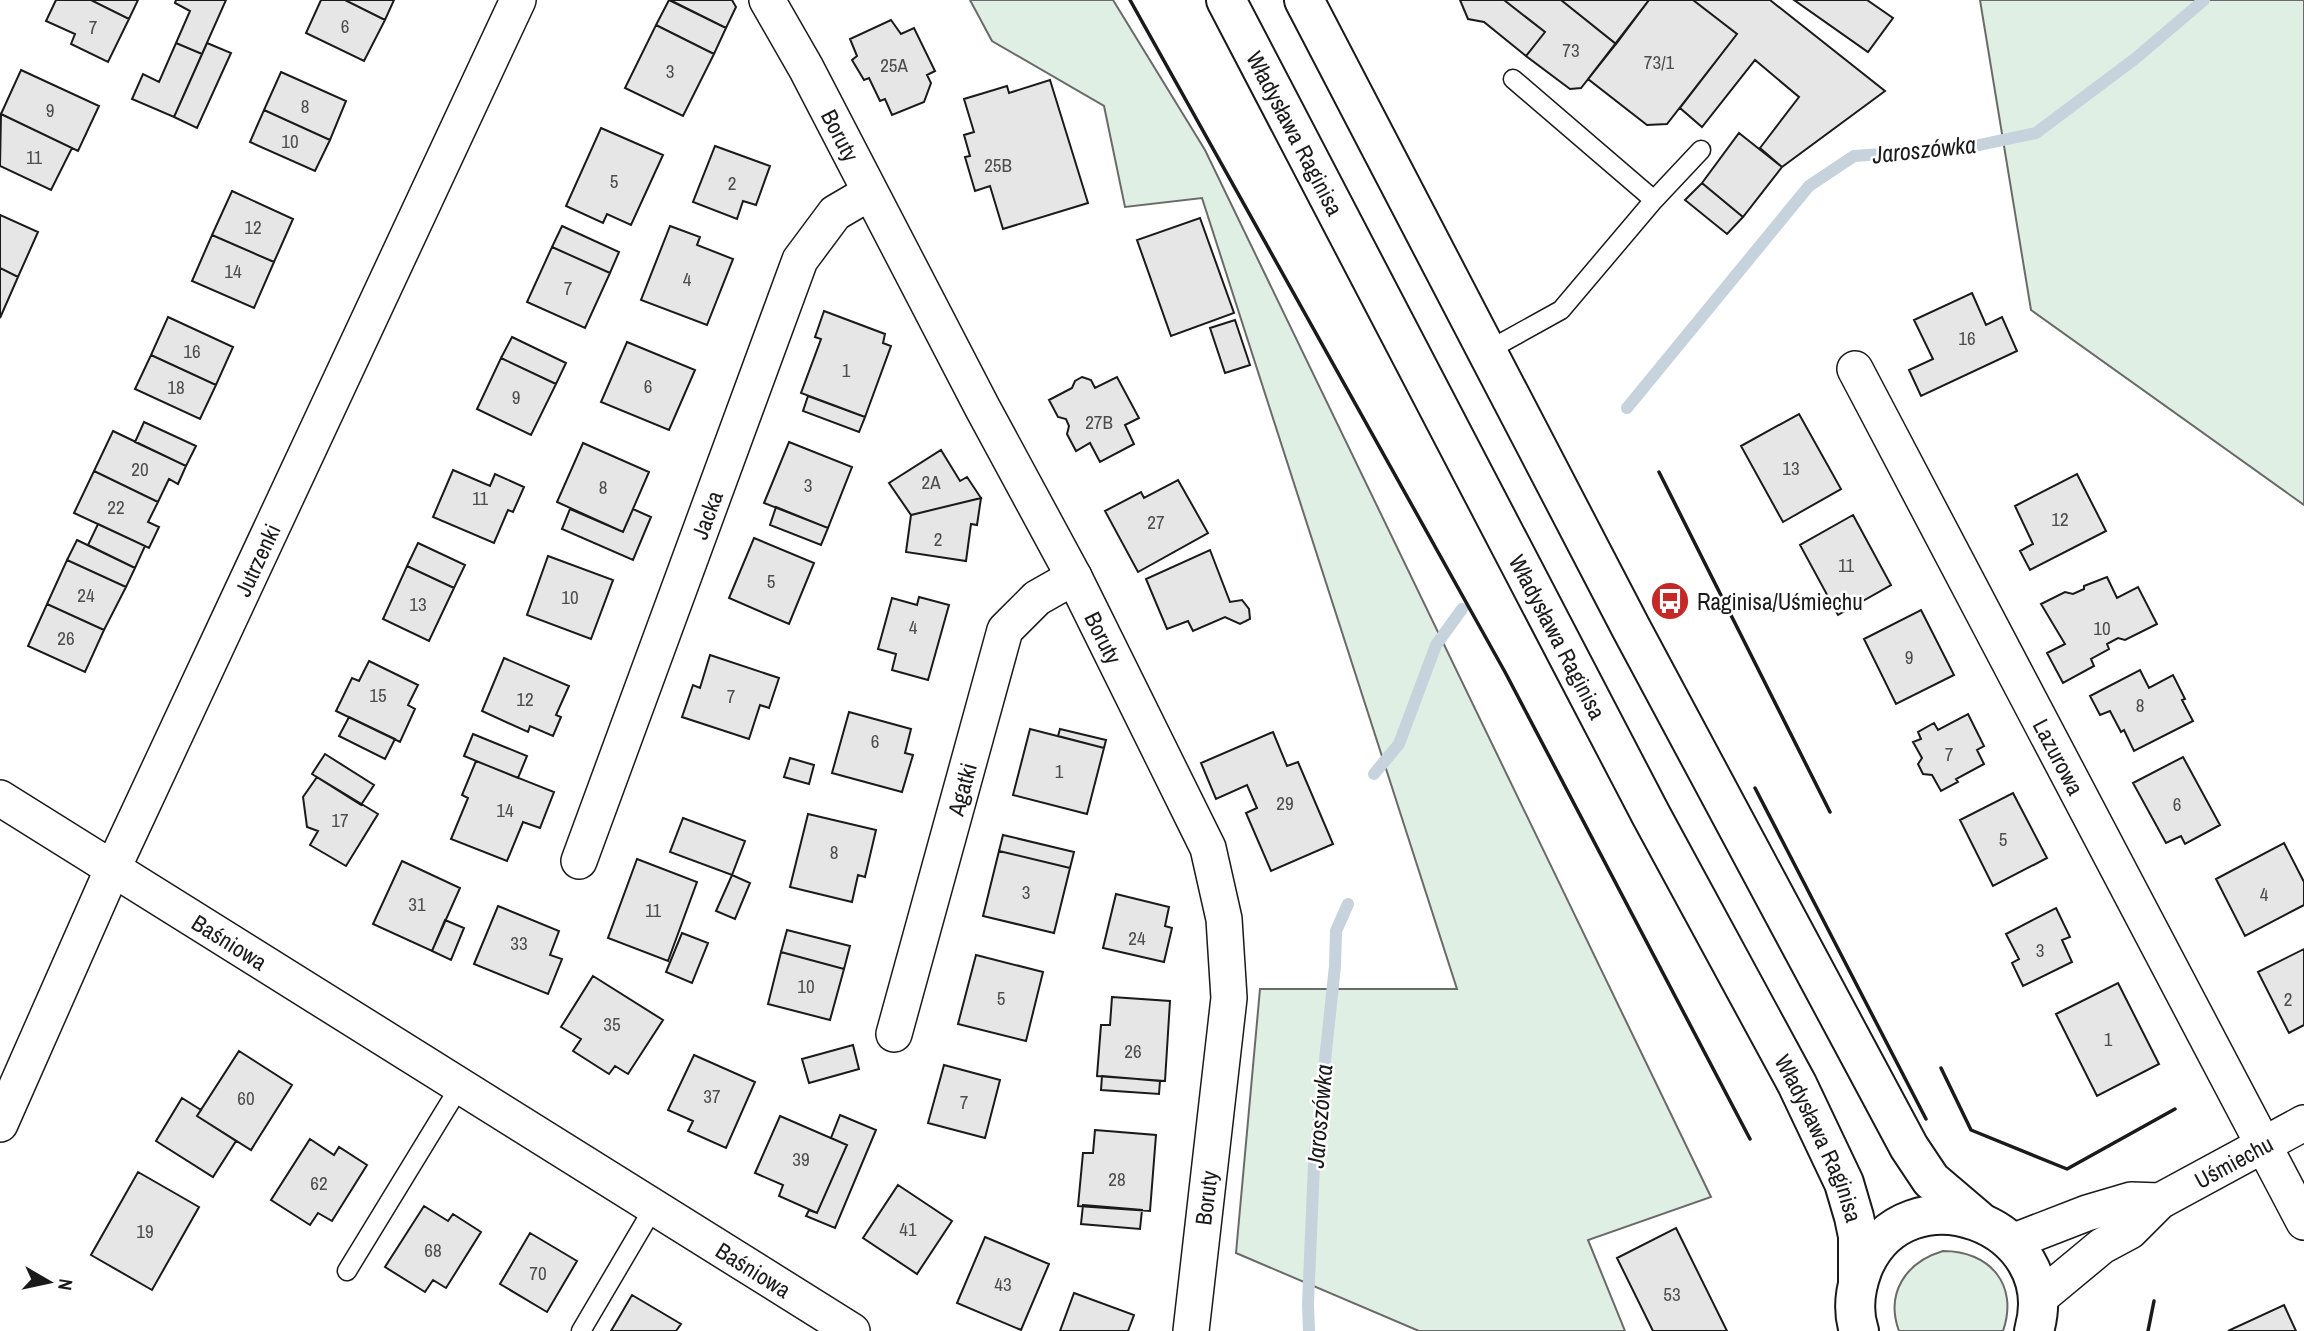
<svg xmlns="http://www.w3.org/2000/svg" width="2304" height="1331" viewBox="0 0 2304 1331" font-family="'Archivo Narrow',sans-serif">
<style>
.green{fill:#e0efe3;stroke:#6a6a6a;stroke-width:2}
.lines{fill:none;stroke-linecap:round;stroke-linejoin:round}
.stream{stroke:#c6d2dc;stroke-width:12}
.building{fill:#e6e6e6;stroke:#1a1a1a;stroke-width:2}
.service-casing{stroke:#1a1a1a;stroke-width:21}
.minor-casing{stroke:#1a1a1a;stroke-width:38}
.secondary-casing{stroke:#1a1a1a;stroke-width:42}
.service{stroke:#fff;stroke-width:18}
.minor{stroke:#fff;stroke-width:35}
.secondary{stroke:#fff;stroke-width:38}
.wall{stroke:#1a1a1a;stroke-width:3.5}
.labels{text-anchor:middle;dominant-baseline:central;stroke-width:5;stroke-linejoin:round;paint-order:stroke}
.number-label{font-size:19px;fill:#4d4d4d}
.street-label{font-size:23px;fill:#1a1a1a;stroke:#fff}
.poi-label{font-size:23px;fill:#1a1a1a;stroke:#fff;text-anchor:start}
.water-label{font-size:24px;font-style:italic;fill:#1a1a1a;stroke:#fff}
</style>
<rect width="100%" height="100%" fill="#fff"/>
<path class="green" d="M 970,0 L 1113,0 L 1205,150 L 1711,1197 L 1588,1240 L 1625,1331 L 1419,1331 L 1236,1253 L 1260,989 L 1457,989 L 1202,198 L 1125,207 L 1104,106 L 992,41 Z
M 1980,0 L 2304,0 L 2304,505 L 2031,310 Z
M 1943,1251 C 1990,1251 2019,1285 2003,1331 L 1899,1331 C 1885,1293 1906,1262 1943,1251 Z"/>
<g class="lines">
<path class="stream" d="M 1627,408 L 1809,186 L 1854,156 L 1965,148 L 2036,133 L 2136,58 L 2204,0
M 1374,774 L 1399,744 L 1436,645 L 1462,609
M 1309,1331 L 1308,1304 L 1314,1164 L 1335,966 L 1336,931 L 1348,904"/>
</g>
<path class="building" d="M 56,0 L 91,0 L 129,19 L 108,62 L 71,44 L 75,34 L 46,21 Z
M 91,0 L 138,0 L 129,19 Z
M 176,0 L 226,0 L 202,54 L 176,43 L 190,11 L 175,3 Z
M 321,0 L 345,0 L 385,20 L 364,61 L 306,33 Z
M 345,0 L 394,0 L 385,20 Z
M 669,0 L 726,28 L 714,54 L 656,25 Z
M 670,0 L 732,0 L 736,7 L 726,28 Z
M 1460,0 L 1504,0 L 1545,32 L 1526,56 L 1484,22 L 1468,19 Z
M 1504,0 L 1561,0 L 1616,44 L 1581,88 L 1570,89 L 1526,56 L 1545,32 Z
M 1561,0 L 1649,0 L 1616,44 Z
M 1649,0 L 1693,0 L 1737,34 L 1667,124 L 1647,125 L 1588,79 Z
M 1693,0 L 1770,0 L 1885,91 L 1782,167 L 1760,148 L 1799,97 L 1755,60 L 1702,127 L 1680,108 L 1737,34 Z
M 1794,0 L 1867,0 L 1893,18 L 1868,52 Z
M 891,20 L 901,34 L 914,28 L 935,71 L 927,75 L 931,83 L 924,102 L 892,115 L 885,99 L 880,101 L 869,78 L 864,80 L 852,60 L 857,56 L 850,39 Z
M 656,25 L 714,54 L 683,116 L 625,88 Z
M 176,43 L 202,54 L 174,117 L 132,99 L 143,74 L 159,82 Z
M 207,43 L 231,53 L 197,128 L 174,117 Z
M 21,70 L 99,106 L 78,151 L 1,114 Z
M 281,72 L 346,101 L 330,140 L 264,110 Z
M 1050,80 L 1088,203 L 1003,229 L 990,186 L 975,191 L 965,157 L 970,156 L 964,135 L 974,132 L 964,99 L 1007,86 L 1009,93 Z
M 264,110 L 330,140 L 315,171 L 250,142 Z
M 1,114 L 72,148 L 51,190 L 0,166 Z
M 601,128 L 663,155 L 631,225 L 607,214 L 603,223 L 566,206 Z
M 1739,133 L 1782,167 L 1743,217 L 1702,183 Z
M 715,146 L 770,166 L 756,205 L 743,201 L 737,219 L 693,202 Z
M 1702,183 L 1743,217 L 1727,234 L 1685,200 Z
M 232,191 L 293,219 L 274,262 L 212,235 Z
M 0,215 L 38,232 L 18,277 L 0,268 Z
M 1200,218 L 1234,313 L 1171,336 L 1137,240 Z
M 562,226 L 619,252 L 610,273 L 552,247 Z
M 670,226 L 700,237 L 697,245 L 733,259 L 707,325 L 641,300 Z
M 212,235 L 274,262 L 254,308 L 192,281 Z
M 552,247 L 610,273 L 585,328 L 527,302 Z
M 0,268 L 18,277 L 0,318 Z
M 1972,293 L 1986,325 L 2002,317 L 2017,351 L 1921,396 L 1909,370 L 1933,359 L 1914,320 Z
M 824,311 L 885,334 L 883,343 L 891,346 L 865,417 L 801,393 L 821,339 L 815,337 Z
M 168,317 L 233,347 L 216,385 L 151,355 Z
M 1235,320 L 1250,365 L 1225,373 L 1210,328 Z
M 512,337 L 566,363 L 556,384 L 501,358 Z
M 627,342 L 695,370 L 669,430 L 601,402 Z
M 151,355 L 216,385 L 200,419 L 135,389 Z
M 501,358 L 556,384 L 531,435 L 477,409 Z
M 1082,377 L 1091,380 L 1095,388 L 1117,377 L 1139,418 L 1125,425 L 1134,444 L 1100,462 L 1090,443 L 1076,451 L 1067,434 L 1069,426 L 1066,419 L 1058,417 L 1049,400 L 1072,388 L 1075,381 Z
M 808,396 L 865,417 L 859,432 L 803,411 Z
M 1799,414 L 1841,489 L 1783,522 L 1741,446 Z
M 144,422 L 196,446 L 186,466 L 135,442 Z
M 113,431 L 186,466 L 178,484 L 169,479 L 158,502 L 94,471 Z
M 789,442 L 852,467 L 828,528 L 764,503 Z
M 583,443 L 649,472 L 623,532 L 557,502 Z
M 941,450 L 960,481 L 967,477 L 981,498 L 911,515 L 889,483 Z
M 453,470 L 490,486 L 495,474 L 524,487 L 513,512 L 508,510 L 494,543 L 433,517 Z
M 94,471 L 158,502 L 148,522 L 159,527 L 149,548 L 74,513 Z
M 2077,474 L 2106,531 L 2030,570 L 2020,551 L 2033,544 L 2015,506 Z
M 1178,480 L 1208,533 L 1138,572 L 1105,511 L 1141,492 L 1144,498 Z
M 981,498 L 977,525 L 971,524 L 966,561 L 906,552 L 911,515 Z
M 776,507 L 828,528 L 821,545 L 770,525 Z
M 570,509 L 623,532 L 633,509 L 651,517 L 633,560 L 562,529 Z
M 1853,515 L 1891,585 L 1838,615 L 1800,545 Z
M 98,524 L 145,546 L 135,568 L 88,545 Z
M 754,538 L 814,563 L 789,624 L 729,598 Z
M 77,540 L 135,568 L 126,587 L 67,560 Z
M 418,543 L 465,565 L 454,588 L 407,566 Z
M 1210,550 L 1230,602 L 1242,600 L 1249,609 L 1250,619 L 1240,624 L 1225,617 L 1193,631 L 1188,621 L 1167,629 L 1146,579 Z
M 548,556 L 613,580 L 591,639 L 527,615 Z
M 67,560 L 126,587 L 104,630 L 47,604 Z
M 407,566 L 454,588 L 429,641 L 383,619 Z
M 2107,577 L 2117,598 L 2138,587 L 2157,624 L 2125,640 L 2118,638 L 2107,644 L 2109,649 L 2091,659 L 2094,666 L 2063,683 L 2047,653 L 2065,644 L 2041,604 L 2065,592 L 2073,594 L 2084,589 L 2084,586 Z
M 919,597 L 949,605 L 928,680 L 892,670 L 896,654 L 878,649 L 892,598 L 917,605 Z
M 47,604 L 104,630 L 85,672 L 28,646 Z
M 1921,610 L 1954,675 L 1896,704 L 1864,639 Z
M 710,655 L 779,678 L 769,708 L 760,705 L 749,739 L 682,717 L 693,685 L 700,688 Z
M 504,658 L 569,686 L 556,715 L 561,717 L 553,736 L 530,726 L 528,732 L 482,711 Z
M 369,661 L 418,685 L 408,705 L 415,709 L 400,742 L 336,711 L 352,678 L 359,681 Z
M 2140,670 L 2149,688 L 2173,675 L 2185,699 L 2182,700 L 2193,721 L 2134,751 L 2124,730 L 2121,732 L 2110,711 L 2100,715 L 2090,696 Z
M 849,712 L 911,729 L 905,753 L 913,755 L 902,792 L 832,773 Z
M 1968,714 L 1984,746 L 1977,750 L 1984,764 L 1956,779 L 1958,782 L 1941,791 L 1932,775 L 1923,774 L 1918,764 L 1922,758 L 1913,742 L 1921,739 L 1918,732 L 1934,723 L 1938,730 Z
M 349,717 L 395,739 L 385,759 L 339,736 Z
M 1030,729 L 1104,748 L 1087,814 L 1013,795 Z
M 1060,729 L 1106,740 L 1104,748 L 1058,736 Z
M 1273,732 L 1287,766 L 1298,762 L 1333,844 L 1271,871 L 1246,813 L 1257,808 L 1247,785 L 1216,799 L 1201,763 Z
M 473,734 L 527,756 L 518,778 L 464,756 Z
M 325,754 L 374,785 L 361,805 L 312,774 Z
M 2183,757 L 2220,825 L 2185,844 L 2181,836 L 2166,843 L 2133,783 Z
M 790,758 L 814,765 L 809,784 L 784,777 Z
M 476,761 L 554,792 L 540,828 L 523,822 L 507,861 L 451,839 L 468,798 L 462,795 Z
M 317,777 L 378,814 L 346,866 L 310,845 L 318,831 L 307,827 L 303,797 Z
M 2013,793 L 2047,858 L 1993,886 L 1960,820 Z
M 808,814 L 876,830 L 865,877 L 858,875 L 852,902 L 790,887 Z
M 683,818 L 745,841 L 732,875 L 670,852 Z
M 1003,835 L 1074,852 L 1070,868 L 999,851 Z
M 2284,843 L 2304,882 L 2304,905 L 2245,936 L 2216,879 Z
M 999,851 L 1070,868 L 1054,933 L 983,916 Z
M 637,859 L 697,882 L 668,961 L 608,938 Z
M 402,861 L 460,888 L 432,951 L 373,924 Z
M 732,875 L 750,883 L 735,919 L 716,911 Z
M 1116,894 L 1169,907 L 1165,926 L 1172,928 L 1164,962 L 1103,948 Z
M 498,906 L 559,931 L 550,955 L 562,959 L 548,994 L 474,964 Z
M 2056,908 L 2070,937 L 2062,940 L 2072,962 L 2023,986 L 2012,963 L 2019,959 L 2006,934 Z
M 445,920 L 464,928 L 451,960 L 432,951 Z
M 787,930 L 850,946 L 844,969 L 781,952 Z
M 682,933 L 708,943 L 692,983 L 666,972 Z
M 2304,949 L 2304,1025 L 2289,1033 L 2258,972 Z
M 781,952 L 844,969 L 830,1020 L 768,1004 Z
M 976,955 L 1043,972 L 1026,1041 L 958,1024 Z
M 593,976 L 663,1020 L 628,1074 L 615,1066 L 609,1074 L 573,1051 L 581,1039 L 561,1027 Z
M 2118,983 L 2159,1064 L 2097,1096 L 2056,1014 Z
M 1112,997 L 1170,1001 L 1165,1081 L 1097,1076 L 1101,1025 L 1110,1025 Z
M 853,1045 L 859,1069 L 809,1083 L 802,1059 Z
M 239,1051 L 292,1085 L 251,1150 L 197,1116 Z
M 694,1055 L 755,1082 L 726,1148 L 688,1131 L 693,1121 L 668,1110 Z
M 944,1065 L 1000,1080 L 985,1138 L 928,1123 Z
M 1102,1076 L 1160,1081 L 1159,1094 L 1101,1090 Z
M 182,1098 L 201,1110 L 197,1116 L 236,1141 L 213,1177 L 156,1141 Z
M 840,1115 L 876,1130 L 835,1228 L 806,1216 L 809,1210 L 817,1213 L 847,1145 L 831,1138 Z
M 780,1116 L 847,1145 L 817,1213 L 779,1196 L 783,1185 L 755,1173 Z
M 1095,1130 L 1156,1135 L 1150,1211 L 1078,1206 L 1083,1153 L 1093,1153 Z
M 310,1139 L 334,1155 L 339,1147 L 367,1165 L 332,1221 L 318,1213 L 310,1225 L 271,1200 Z
M 138,1172 L 199,1207 L 152,1290 L 91,1255 Z
M 898,1185 L 952,1221 L 917,1274 L 863,1238 Z
M 1083,1205 L 1142,1210 L 1140,1229 L 1081,1224 Z
M 424,1206 L 448,1221 L 453,1214 L 481,1232 L 446,1288 L 433,1280 L 425,1292 L 385,1267 Z
M 1676,1228 L 1727,1331 L 1653,1331 L 1617,1258 Z
M 530,1233 L 577,1261 L 547,1312 L 500,1284 Z
M 985,1237 L 1049,1264 L 1021,1330 L 957,1303 Z
M 1074,1293 L 1134,1315 L 1128,1331 L 1060,1331 Z
M 632,1295 L 681,1324 L 676,1331 L 611,1331 Z
M 2284,1305 L 2296,1331 L 2228,1331 Z"/>
<g class="lines">
<g class="service-casing">
<path id="service" d="M 1513,79 L 1654,200
M 1487,351 L 1561,310 L 1654,200 L 1701,150
M 347,1271 L 460,1086
M 581,1331 L 654,1207"/>
</g>
<g class="minor-casing">
<g id="minor">
<path id="s1" d="M 767,0 L 806,68 L 982,407 L 1074,577 L 1208,848 L 1224,919 L 1229,998 L 1191,1331"/>
<path id="s2" d="M 1855,369 L 2304,1222"/>
<path id="s3" d="M 0,798 L 852,1331"/>
<path id="s4" d="M 579,861 L 800,260 L 835,213 L 869,193"/>
<path id="s5" d="M 894,1034 L 1005,630 L 1037,598 L 1074,577"/>
<path id="s6" d="M 0,1124 L 113,868 L 518,0"/>
<path d="M 2012,1242 L 2087,1213 L 2131,1200 L 2160,1201"/>
<path id="s7" d="M 2037,1300 L 2102,1246 L 2130,1231 L 2160,1201 L 2304,1123"/>
</g>
</g>
<g class="secondary-casing">
<g id="secondary">
<path id="s8" d="M 1226,0 L 1651,815 L 1797,1084 L 1844,1183 L 1854,1217 L 1858,1236 L 1858,1282"/>
<path d="M 1304,0 L 1631,628 L 1909,1147 L 1931,1180 L 1978,1220"/>
<path d="M 1859,1331 C 1852,1310 1855,1289 1863,1268 C 1906,1166 2065,1224 2034,1331"/>
</g>
</g>
<use href="#service" class="service"/>
<use href="#minor" class="minor"/>
<use href="#secondary" class="secondary"/>
<path class="wall" d="M 1130,0 L 1505,672 L 1750,1139
M 1659,472 L 1830,812
M 1755,788 L 1926,1119
M 1941,1068 L 1971,1130 L 2067,1169 L 2175,1109
M 2148,1331 L 2154,1301"/>
</g>
<defs>
<g id="bus-disc" transform="scale(2.0125)"><circle r="9.5" fill="#c62828" stroke="#fff"/><path d="M-5-6H5V4H4V6H2V4H-2V6H-4V4H-5ZM-3.5-4V0h7V-4ZM-3.5 1.2v1.5H-2V1.2ZM2 1.2v1.5H3.5V1.2Z" fill="#fff"/></g>
</defs>
<g fill-rule="evenodd">
<use href="#bus-disc" x="1670" y="601"/>
</g>
<g class="labels">
<g class="number-label">
<text x="345" y="26">6</text>
<text x="93" y="27">7</text>
<text x="1571" y="50">73</text>
<text x="1659" y="62">73/1</text>
<text x="894" y="65">25A</text>
<text x="670" y="71">3</text>
<text x="305" y="106">8</text>
<text x="50" y="110">9</text>
<text x="290" y="141">10</text>
<text x="34" y="157">11</text>
<text x="998" y="165">25B</text>
<text x="614" y="181">5</text>
<text x="732" y="183">2</text>
<text x="253" y="227">12</text>
<text x="233" y="271">14</text>
<text x="687" y="279">4</text>
<text x="568" y="288">7</text>
<text x="1967" y="338">16</text>
<text x="192" y="351">16</text>
<text x="846" y="370">1</text>
<text x="648" y="386">6</text>
<text x="176" y="387">18</text>
<text x="516" y="397">9</text>
<text x="1099" y="422">27B</text>
<text x="1791" y="468">13</text>
<text x="140" y="469">20</text>
<text x="931" y="482">2A</text>
<text x="808" y="485">3</text>
<text x="603" y="487">8</text>
<text x="480" y="498">11</text>
<text x="116" y="507">22</text>
<text x="2060" y="519">12</text>
<text x="1156" y="522">27</text>
<text x="938" y="539">2</text>
<text x="1846" y="565">11</text>
<text x="771" y="581">5</text>
<text x="86" y="595">24</text>
<text x="570" y="597">10</text>
<text x="418" y="604">13</text>
<text x="913" y="627">4</text>
<text x="2102" y="628">10</text>
<text x="66" y="638">26</text>
<text x="1909" y="657">9</text>
<text x="378" y="695">15</text>
<text x="731" y="696">7</text>
<text x="525" y="699">12</text>
<text x="2140" y="705">8</text>
<text x="875" y="741">6</text>
<text x="1949" y="754">7</text>
<text x="1059" y="771">1</text>
<text x="1285" y="803">29</text>
<text x="2177" y="804">6</text>
<text x="505" y="810">14</text>
<text x="340" y="820">17</text>
<text x="2003" y="839">5</text>
<text x="834" y="852">8</text>
<text x="1026" y="892">3</text>
<text x="2264" y="894">4</text>
<text x="417" y="904">31</text>
<text x="653" y="910">11</text>
<text x="1137" y="938">24</text>
<text x="519" y="943">33</text>
<text x="2040" y="950">3</text>
<text x="806" y="986">10</text>
<text x="1001" y="998">5</text>
<text x="2288" y="999">2</text>
<text x="612" y="1024">35</text>
<text x="2108" y="1039">1</text>
<text x="1133" y="1051">26</text>
<text x="712" y="1096">37</text>
<text x="246" y="1098">60</text>
<text x="964" y="1102">7</text>
<text x="801" y="1159">39</text>
<text x="1117" y="1179">28</text>
<text x="319" y="1183">62</text>
<text x="908" y="1229">41</text>
<text x="145" y="1231">19</text>
<text x="433" y="1250">68</text>
<text x="538" y="1273">70</text>
<text x="1003" y="1284">43</text>
<text x="1672" y="1294">53</text>
</g>
<g class="street-label">
<text stroke="none"><textPath href="#s8" startOffset="150">Władysława Raginisa</textPath></text>
<text stroke="none"><textPath href="#s1" startOffset="154">Boruty</textPath></text>
<text stroke="none"><textPath href="#s4" startOffset="369">Jacka</textPath></text>
<text stroke="none"><textPath href="#s6" startOffset="620">Jutrzenki</textPath></text>
<text stroke="none"><textPath href="#s8" startOffset="718">Władysława Raginisa</textPath></text>
<text stroke="none"><textPath href="#s1" startOffset="721">Boruty</textPath></text>
<text stroke="none"><textPath href="#s2" startOffset="438">Lazurowa</textPath></text>
<text stroke="none"><textPath href="#s5" startOffset="254">Agatki</textPath></text>
<text stroke="none"><textPath href="#s3" startOffset="271">Baśniowa</textPath></text>
<text stroke="none"><textPath href="#s8" startOffset="1284">Władysława Raginisa</textPath></text>
<text stroke="none"><textPath href="#s7" startOffset="242">Uśmiechu</textPath></text>
<text transform="translate(1206 1198) rotate(-83)">Boruty</text>
<text stroke="none"><textPath href="#s3" startOffset="889">Baśniowa</textPath></text>
</g>
<g class="poi-label">
<text x="1697" y="601">Raginisa/Uśmiechu</text>
</g>
<g class="water-label">
<text transform="translate(1924 149) rotate(-6)">Jaroszówka</text>
<text transform="translate(1319 1116) rotate(-85)">Jaroszówka</text>
</g>
</g>
<g transform="translate(49 1282) rotate(99)" stroke="#ffffff" stroke-width="5" paint-order="stroke">
<path d="M0-5L12 26L0 18L-12 26Z" fill="#1a1a1a"/>
<text y="-10" font-size="19" font-weight="bold" text-anchor="middle" fill="#1a1a1a">N</text>
</g>
</svg>
